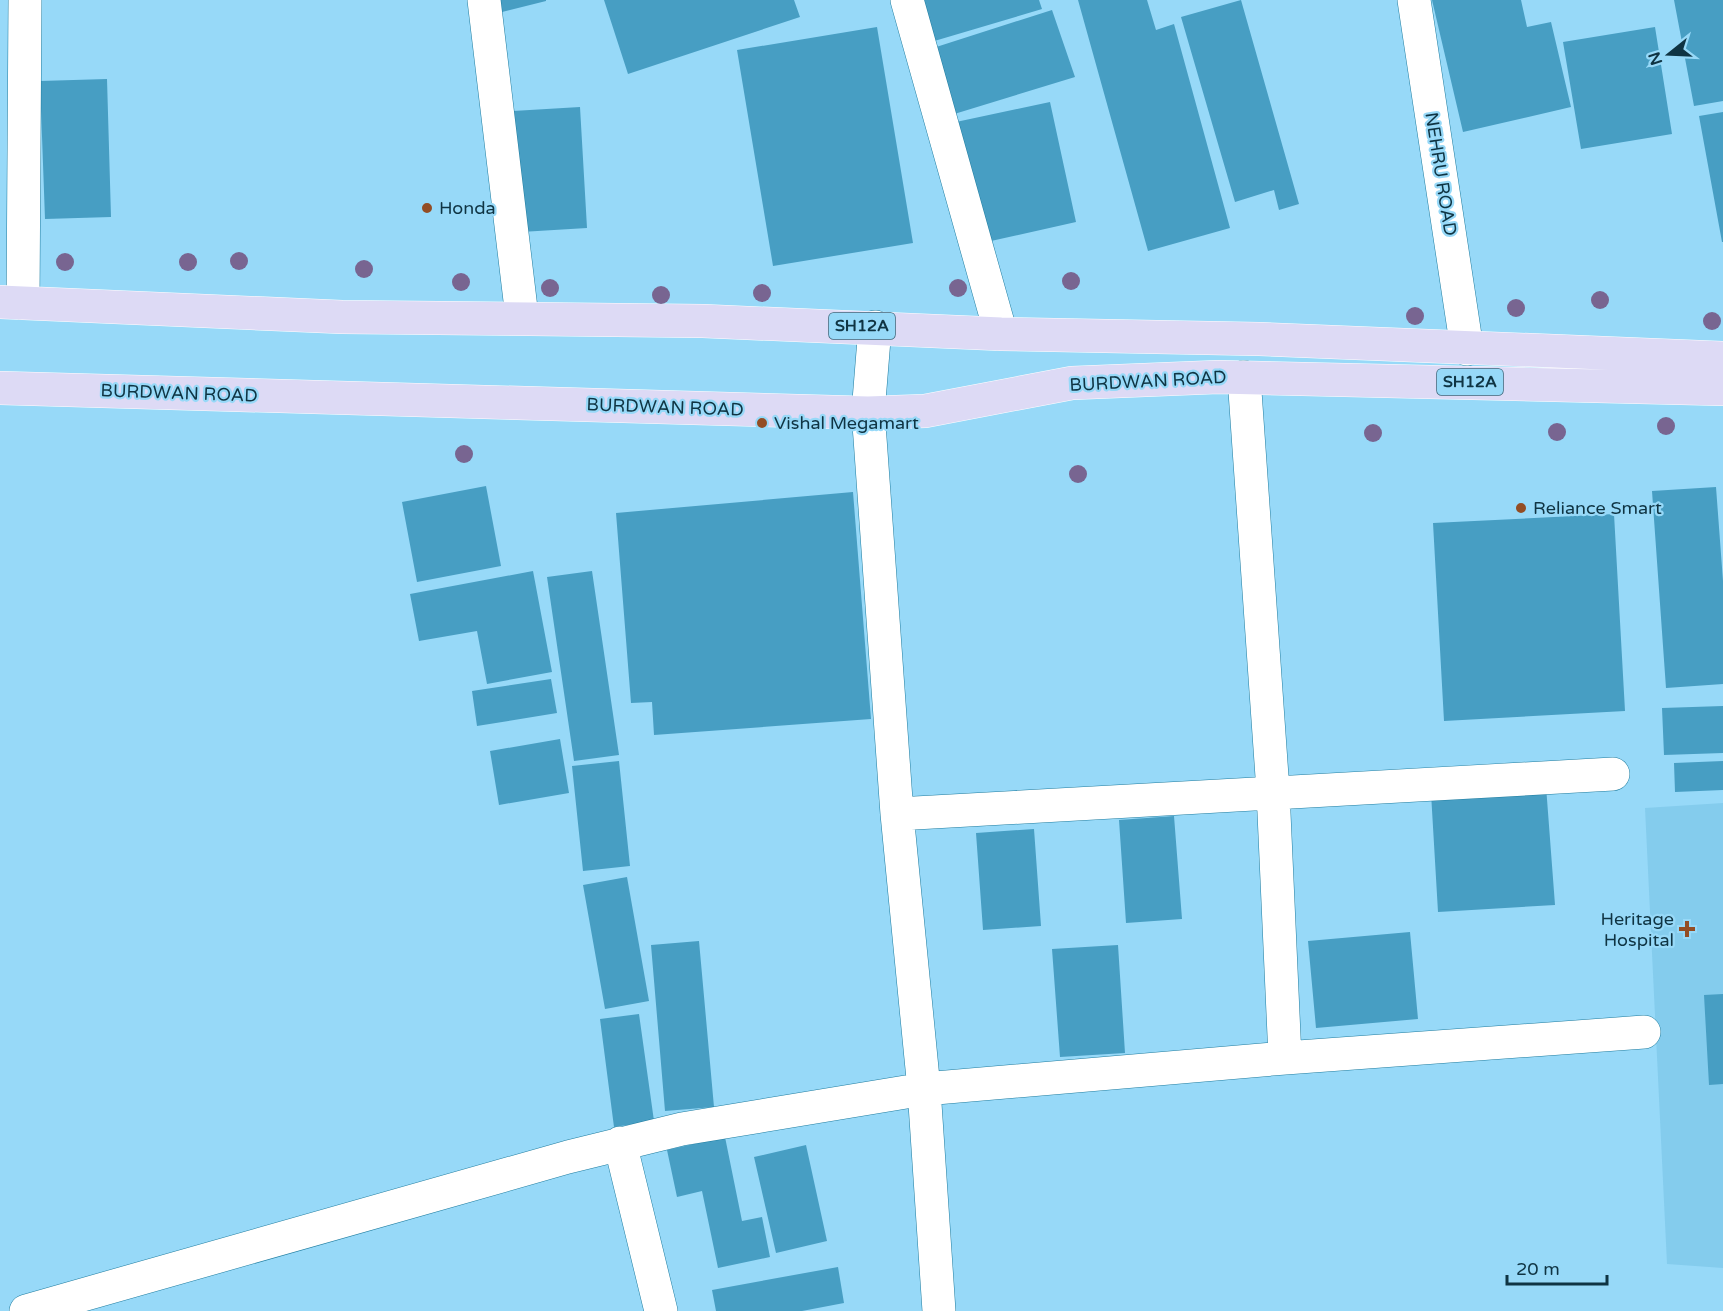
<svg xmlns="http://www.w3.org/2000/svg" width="1723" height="1311" viewBox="0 0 1723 1311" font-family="'Varela Round',sans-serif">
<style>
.built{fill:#84cced}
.building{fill:#479ec3}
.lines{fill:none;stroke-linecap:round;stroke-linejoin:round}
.minor-casing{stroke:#1f7da0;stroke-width:34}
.major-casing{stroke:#fff;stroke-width:34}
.minor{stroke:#fff;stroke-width:33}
.major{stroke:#dddaf5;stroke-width:33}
.tree{fill:#786591}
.poi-dot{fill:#934d24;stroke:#97d9f8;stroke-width:2}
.labels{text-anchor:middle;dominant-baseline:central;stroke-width:4.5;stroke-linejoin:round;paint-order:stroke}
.shield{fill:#97d9f8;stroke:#386679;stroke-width:1.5}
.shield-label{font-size:16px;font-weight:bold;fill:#0f3443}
.street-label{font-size:18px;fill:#0f3443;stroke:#97d9f8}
.poi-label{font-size:18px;fill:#0f3443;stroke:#97d9f8;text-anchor:start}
</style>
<rect width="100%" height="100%" fill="#97d9f8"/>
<path class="built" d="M 1723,803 L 1723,1268 L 1667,1264 L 1645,808 Z"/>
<path class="building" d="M 499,0 L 546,0 L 546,1 L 502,12 Z
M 604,0 L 794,0 L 800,17 L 628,74 Z
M 918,0 L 1039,0 L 1042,9 L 931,42 Z
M 1078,0 L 1147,0 L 1156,30 L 1174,24 L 1230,228 L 1148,251 Z
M 1241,0 L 1299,204 L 1279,210 L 1274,190 L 1235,202 L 1181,17 Z
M 1432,0 L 1521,0 L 1527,27 L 1551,22 L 1571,107 L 1463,132 Z
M 1674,0 L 1723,0 L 1723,101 L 1694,106 Z
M 1052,10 L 1075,77 L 951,115 L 930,49 Z
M 877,27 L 913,243 L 773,266 L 737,50 Z
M 1655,27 L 1672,134 L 1581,149 L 1563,42 Z
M 107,79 L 111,217 L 45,219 L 40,81 Z
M 1050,102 L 1076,222 L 982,243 L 956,122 Z
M 580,107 L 587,228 L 521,232 L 513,111 Z
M 1723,112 L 1723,242 L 1722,242 L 1699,116 Z
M 486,486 L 501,566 L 417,582 L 402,502 Z
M 1716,487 L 1723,581 L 1723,684 L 1666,688 L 1652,491 Z
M 853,492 L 871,719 L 654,735 L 652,702 L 631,703 L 616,513 Z
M 1614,514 L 1625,711 L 1444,721 L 1433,523 Z
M 533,571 L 552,672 L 487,684 L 477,631 L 419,641 L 410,594 Z
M 592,571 L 619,755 L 574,761 L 547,577 Z
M 551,679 L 557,713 L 477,726 L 472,691 Z
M 1723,706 L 1723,753 L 1664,755 L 1662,708 Z
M 560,739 L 569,793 L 499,805 L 490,751 Z
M 619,761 L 630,866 L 583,871 L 572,766 Z
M 1723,761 L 1723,790 L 1675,792 L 1674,763 Z
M 1546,786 L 1555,905 L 1438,912 L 1431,793 Z
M 1174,816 L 1182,919 L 1126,923 L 1119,820 Z
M 1034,829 L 1041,926 L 983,930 L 976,833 Z
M 627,877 L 649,1001 L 605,1009 L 583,885 Z
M 1410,932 L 1418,1019 L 1316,1028 L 1308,941 Z
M 699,941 L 714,1107 L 665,1111 L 651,945 Z
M 1118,945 L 1125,1053 L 1060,1057 L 1052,949 Z
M 1723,994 L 1723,1084 L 1709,1085 L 1704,995 Z
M 639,1014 L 654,1121 L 614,1127 L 600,1019 Z
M 725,1137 L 742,1221 L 762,1217 L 770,1257 L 718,1268 L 702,1191 L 677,1197 L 667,1150 Z
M 806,1145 L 827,1241 L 776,1253 L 754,1157 Z
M 838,1267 L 844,1303 L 802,1311 L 716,1311 L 712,1290 Z"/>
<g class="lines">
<g class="minor-casing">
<path id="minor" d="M 484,0 L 522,317
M 907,0 L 1001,334
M 1414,0 L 1467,349
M 23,303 L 25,0
M 875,327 L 868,413 L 870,438 L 897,814 L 924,1089 L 939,1311
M 1244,377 L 1273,791 L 1285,1058
M 897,814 L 1613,774
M 620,1143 L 661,1311
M 26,1311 L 568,1157 L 682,1129 L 924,1089 L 1285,1058 L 1644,1032"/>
</g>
<g class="major-casing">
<path id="major" d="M 0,302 L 342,317 L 703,321 L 1001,334 L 1259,339 L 1723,358
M 0,388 L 868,413 L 925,411 L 1072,383 L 1218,377 L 1723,389"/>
</g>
<use href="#minor" class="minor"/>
<use href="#major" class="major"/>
</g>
<g class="tree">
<circle cx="239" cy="261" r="9"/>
<circle cx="65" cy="262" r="9"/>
<circle cx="188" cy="262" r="9"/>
<circle cx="364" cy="269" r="9"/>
<circle cx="1071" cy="281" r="9"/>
<circle cx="461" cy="282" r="9"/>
<circle cx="550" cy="288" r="9"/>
<circle cx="958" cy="288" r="9"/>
<circle cx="762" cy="293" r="9"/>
<circle cx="661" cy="295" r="9"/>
<circle cx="1600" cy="300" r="9"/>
<circle cx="1516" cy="308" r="9"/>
<circle cx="1415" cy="316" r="9"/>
<circle cx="1712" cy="321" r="9"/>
<circle cx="1666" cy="426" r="9"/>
<circle cx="1557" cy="432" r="9"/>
<circle cx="1373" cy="433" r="9"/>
<circle cx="464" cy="454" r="9"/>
<circle cx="1078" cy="474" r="9"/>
</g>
<g class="poi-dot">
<circle cx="427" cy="208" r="6"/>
<circle cx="762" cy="423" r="6"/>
<circle cx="1521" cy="508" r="6"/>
<path d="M1684 920h6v6h6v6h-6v6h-6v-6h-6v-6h6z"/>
</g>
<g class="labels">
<g class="shield">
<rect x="829" y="313" width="66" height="26" rx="4.5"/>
<rect x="1437" y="369" width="66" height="26" rx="4.5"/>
</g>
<g class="shield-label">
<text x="862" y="326">SH12A</text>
<text x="1470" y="382">SH12A</text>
</g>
<g class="street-label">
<text transform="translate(1441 174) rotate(81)">NEHRU ROAD</text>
<text transform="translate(1148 381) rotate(-3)">BURDWAN ROAD</text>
<text transform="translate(179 393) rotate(2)">BURDWAN ROAD</text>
<text transform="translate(665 407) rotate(2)">BURDWAN ROAD</text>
</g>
<g class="poi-label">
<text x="439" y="208">Honda</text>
<text x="774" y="423">Vishal Megamart</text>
<text x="1533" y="508">Reliance Smart</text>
<text x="1674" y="919" text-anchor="end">Heritage<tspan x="1674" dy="21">Hospital</tspan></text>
</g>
</g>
<g transform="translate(1669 54) rotate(252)" stroke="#97d9f8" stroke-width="4.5" paint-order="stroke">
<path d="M0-4.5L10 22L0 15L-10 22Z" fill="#0f3443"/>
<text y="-9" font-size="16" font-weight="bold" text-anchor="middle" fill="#0f3443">N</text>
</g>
<path d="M1507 1275v9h100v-9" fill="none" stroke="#0f3443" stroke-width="3"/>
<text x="1516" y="1275" font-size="18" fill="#0f3443" stroke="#97d9f8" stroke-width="4.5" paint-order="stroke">20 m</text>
</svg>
